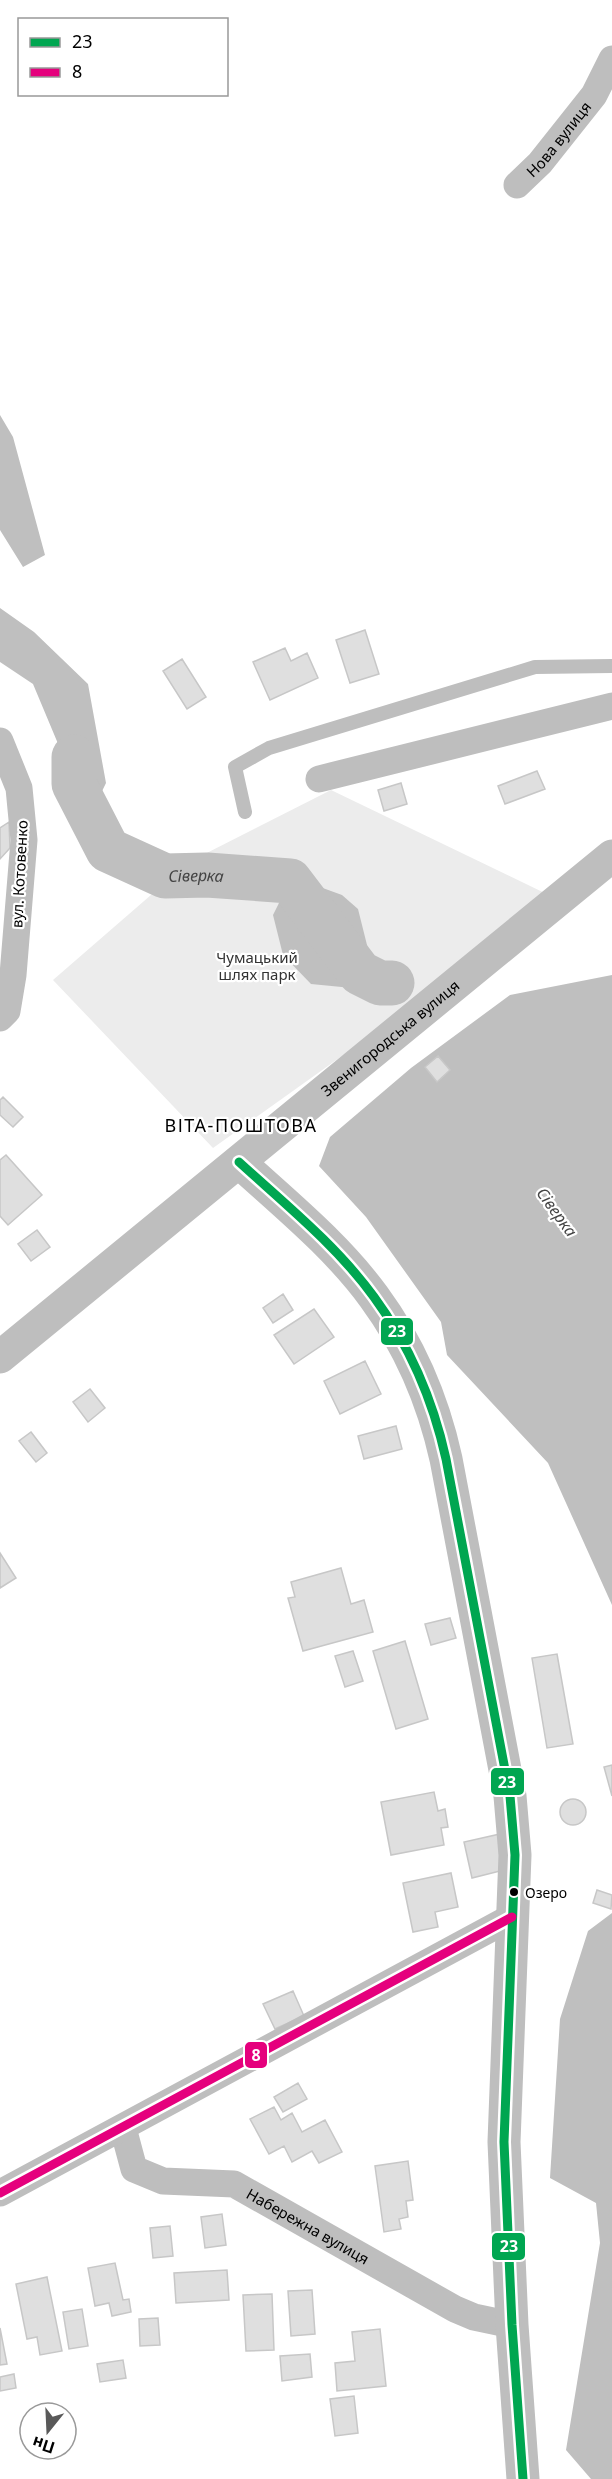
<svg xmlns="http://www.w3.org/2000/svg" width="612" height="2479" viewBox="0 0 612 2479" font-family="'Noto Sans',sans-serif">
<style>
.green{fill:#ececec}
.water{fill:#bfbfbf}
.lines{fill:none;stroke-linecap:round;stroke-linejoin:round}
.river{stroke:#bfbfbf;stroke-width:45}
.building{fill:#dfdfdf;stroke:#c7c7c7;stroke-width:1.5}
.service{stroke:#bebebe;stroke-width:14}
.minor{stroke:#bebebe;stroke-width:27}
.tertiary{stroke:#bebebe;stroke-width:33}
.bus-1-casing{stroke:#fff;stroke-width:14}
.bus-2-casing{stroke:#fff;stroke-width:14}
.bus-1{stroke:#00a651;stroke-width:9}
.bus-2{stroke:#e5007d;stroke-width:9}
.bus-dot{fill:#000;stroke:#fff;stroke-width:2}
.labels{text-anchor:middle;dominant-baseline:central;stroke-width:4.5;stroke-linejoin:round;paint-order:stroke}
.bus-label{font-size:14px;fill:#000;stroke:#fff;text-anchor:start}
.street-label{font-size:15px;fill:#000;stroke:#fff}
.park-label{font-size:15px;fill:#333;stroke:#fff}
.water-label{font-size:16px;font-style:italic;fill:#444;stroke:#fff}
.quarter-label{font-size:18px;letter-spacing:1.5px;fill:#000;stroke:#fff}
.line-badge{stroke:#fff;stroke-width:2}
.badge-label{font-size:16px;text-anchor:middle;font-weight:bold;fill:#fff}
</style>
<rect width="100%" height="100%" fill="#fff"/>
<path class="green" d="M 331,790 L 557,899 L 531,921 L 213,1148 L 53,980 L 189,862 Z"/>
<path class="water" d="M 0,415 L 13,437 L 45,555 L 23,567 L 0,530 Z
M 0,608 L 34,632 L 88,684 L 106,783 L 88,820 L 70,821 L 55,771 L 64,758 L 33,684 L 0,662 Z
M 290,881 L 309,883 L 342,895 L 358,909 L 370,957 L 365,970 L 360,973 L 352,988 L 311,984 L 283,955 L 273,915 Z
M 612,975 L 612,1605 L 548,1463 L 447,1355 L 441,1322 L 366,1217 L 319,1166 L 330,1137 L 411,1068 L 510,995 Z
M 612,1913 L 612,2479 L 591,2479 L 566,2450 L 600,2243 L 596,2203 L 550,2178 L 560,2019 L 588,1931 Z"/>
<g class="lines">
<path class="river" id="s1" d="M 74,757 L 74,784 L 108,850 L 165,876 L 207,875 L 290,881 L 360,973 L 380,983 L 392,983"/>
</g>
<path class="building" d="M 365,630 L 379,674 L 350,683 L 336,640 Z
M 285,648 L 291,661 L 307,653 L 318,678 L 270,700 L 253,662 Z
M 182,659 L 206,697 L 187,709 L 163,671 Z
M 537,771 L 545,789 L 505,804 L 498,786 Z
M 401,783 L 407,804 L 384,811 L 378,790 Z
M 9,822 L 10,848 L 0,859 L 0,828 Z
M 438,1056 L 450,1070 L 437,1082 L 425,1067 Z
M 3,1097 L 23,1117 L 13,1127 L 0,1115 L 0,1100 Z
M 6,1155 L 42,1195 L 8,1225 L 0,1216 L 0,1160 Z
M 37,1230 L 50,1247 L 31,1261 L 18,1244 Z
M 283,1294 L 293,1310 L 273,1323 L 263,1308 Z
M 314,1309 L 334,1337 L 294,1364 L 274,1335 Z
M 365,1361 L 381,1394 L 340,1414 L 324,1381 Z
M 90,1389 L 105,1408 L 88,1422 L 73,1402 Z
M 396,1426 L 402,1449 L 364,1459 L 358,1436 Z
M 31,1432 L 47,1453 L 36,1462 L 19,1441 Z
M 0,1553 L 16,1578 L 0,1588 Z
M 341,1568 L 351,1604 L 364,1600 L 373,1632 L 303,1651 L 288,1598 L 295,1597 L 291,1582 Z
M 450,1618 L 456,1638 L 431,1645 L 425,1624 Z
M 405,1641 L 428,1719 L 396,1729 L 373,1651 Z
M 353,1651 L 363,1681 L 345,1687 L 335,1656 Z
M 557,1654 L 573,1744 L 547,1748 L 532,1658 Z
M 612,1765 L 612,1796 L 604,1767 Z
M 434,1792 L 438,1811 L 445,1809 L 448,1827 L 441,1828 L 444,1845 L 391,1855 L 381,1802 Z
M560 1812a13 13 0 1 1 26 0a13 13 0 1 1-26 0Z
M 500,1834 L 508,1869 L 472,1878 L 464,1842 Z
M 451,1873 L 458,1907 L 435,1912 L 438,1927 L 413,1932 L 403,1883 Z
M 597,1890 L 612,1895 L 611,1909 L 593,1903 Z
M 293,1991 L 304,2016 L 275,2029 L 263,2004 Z
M 298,2083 L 307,2099 L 283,2112 L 274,2097 Z
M 274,2107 L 281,2120 L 292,2113 L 302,2132 L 325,2120 L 342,2152 L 319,2163 L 312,2151 L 292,2162 L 284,2146 L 269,2154 L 250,2119 Z
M 408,2161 L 413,2200 L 406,2201 L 408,2217 L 399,2219 L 401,2229 L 384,2232 L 375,2166 Z
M 222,2214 L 226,2245 L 205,2248 L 201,2217 Z
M 170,2226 L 173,2256 L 153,2258 L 150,2228 Z
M 115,2263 L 123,2300 L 129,2299 L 131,2312 L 112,2316 L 109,2303 L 95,2306 L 88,2268 Z
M 227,2270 L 229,2300 L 176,2303 L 174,2273 Z
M 47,2277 L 62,2351 L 40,2355 L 37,2337 L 27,2339 L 16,2284 Z
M 312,2290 L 315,2334 L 291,2336 L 288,2291 Z
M 272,2294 L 274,2350 L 246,2351 L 243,2295 Z
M 82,2309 L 88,2346 L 69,2349 L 63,2312 Z
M 158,2318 L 160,2345 L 140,2346 L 139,2319 Z
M 0,2328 L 7,2364 L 0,2365 Z
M 380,2329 L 386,2386 L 337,2391 L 335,2363 L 355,2361 L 352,2332 Z
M 310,2354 L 312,2377 L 282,2381 L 280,2356 Z
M 123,2360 L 126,2378 L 100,2382 L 97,2364 Z
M 14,2374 L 16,2388 L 0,2391 L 0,2377 Z
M 354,2396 L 358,2433 L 335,2436 L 330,2399 Z"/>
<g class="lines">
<path class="service" d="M 245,812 L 235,767 L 269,748 L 535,667 L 612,666"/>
<g class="minor">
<path id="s2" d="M 517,185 L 540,163 L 594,95 L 612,59"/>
<path d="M 0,741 L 19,788 L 24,840 L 13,975 L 7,1011 L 0,1018"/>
<path d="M 319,779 L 612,706"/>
<path id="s3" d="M 123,2128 L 134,2169 L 163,2181 L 234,2184 L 455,2309 L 474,2317 L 512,2325"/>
<path d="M 0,2193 L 512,1917"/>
</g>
<g class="tertiary">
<path d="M 239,1162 C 285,1204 337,1246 374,1297 C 410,1346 433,1400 446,1459 L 510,1796 L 515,1855 L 504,2142 L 512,2325 L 523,2479"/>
<path id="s4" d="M 0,1357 L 612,856"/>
</g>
<g class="bus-1-casing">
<path id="bus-1" d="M 239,1162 C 285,1204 337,1246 374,1297 C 410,1346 433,1400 446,1459 L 510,1796 L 515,1855 L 504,2142 L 512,2325 L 523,2479"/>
</g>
<g class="bus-2-casing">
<path id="bus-2" d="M 0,2193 L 512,1917"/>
</g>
<use href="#bus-1" class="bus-1"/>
<use href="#bus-2" class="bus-2"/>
</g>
<circle class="bus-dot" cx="514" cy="1892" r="5"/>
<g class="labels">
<g class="bus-label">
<text x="525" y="1892">Озеро</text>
</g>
<g class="street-label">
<text stroke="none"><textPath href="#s2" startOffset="62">Нова вулиця</textPath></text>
<text transform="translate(19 874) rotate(-87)">вул. Котовенко</text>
<text stroke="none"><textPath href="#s4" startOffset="504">Звенигородська вулиця</textPath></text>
<text stroke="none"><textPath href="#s3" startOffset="230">Набережна вулиця</textPath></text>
</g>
<g class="park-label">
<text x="257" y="957">Чумацький<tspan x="257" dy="17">шлях парк</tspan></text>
</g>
<g class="water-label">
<text stroke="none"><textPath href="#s1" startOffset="195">Сіверка</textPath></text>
<text transform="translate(557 1212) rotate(54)">Сіверка</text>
</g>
<g class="quarter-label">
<text x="241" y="1125">ВІТА-ПОШТОВА</text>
</g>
</g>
<g class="line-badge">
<rect x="380" y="1317" width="34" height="29" rx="6" fill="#00a651"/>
<rect x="490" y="1767" width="35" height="29" rx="6" fill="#00a651"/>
<rect x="244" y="2041" width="24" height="28" rx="6" fill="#e5007d"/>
<rect x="491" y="2232" width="35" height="29" rx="6" fill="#00a651"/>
</g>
<g class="badge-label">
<text x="397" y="1337">23</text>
<text x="507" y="1788">23</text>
<text x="256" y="2061">8</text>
<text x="509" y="2252">23</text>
</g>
<rect x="18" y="18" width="210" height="78" fill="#ffffff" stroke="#999999" stroke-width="1.5"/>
<rect x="30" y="38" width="30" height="9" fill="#00a651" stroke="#999999" stroke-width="1.5"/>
<text x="72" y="48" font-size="18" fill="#000000">23</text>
<rect x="30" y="68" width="30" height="9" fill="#e5007d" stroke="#999999" stroke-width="1.5"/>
<text x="72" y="78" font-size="18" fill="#000000">8</text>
<g transform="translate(48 2431) rotate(198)"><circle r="28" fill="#ffffff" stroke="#999999" stroke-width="1.5"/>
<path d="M0-4.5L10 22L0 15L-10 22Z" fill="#595959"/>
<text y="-9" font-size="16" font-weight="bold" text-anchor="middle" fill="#000000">Пн</text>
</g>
</svg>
